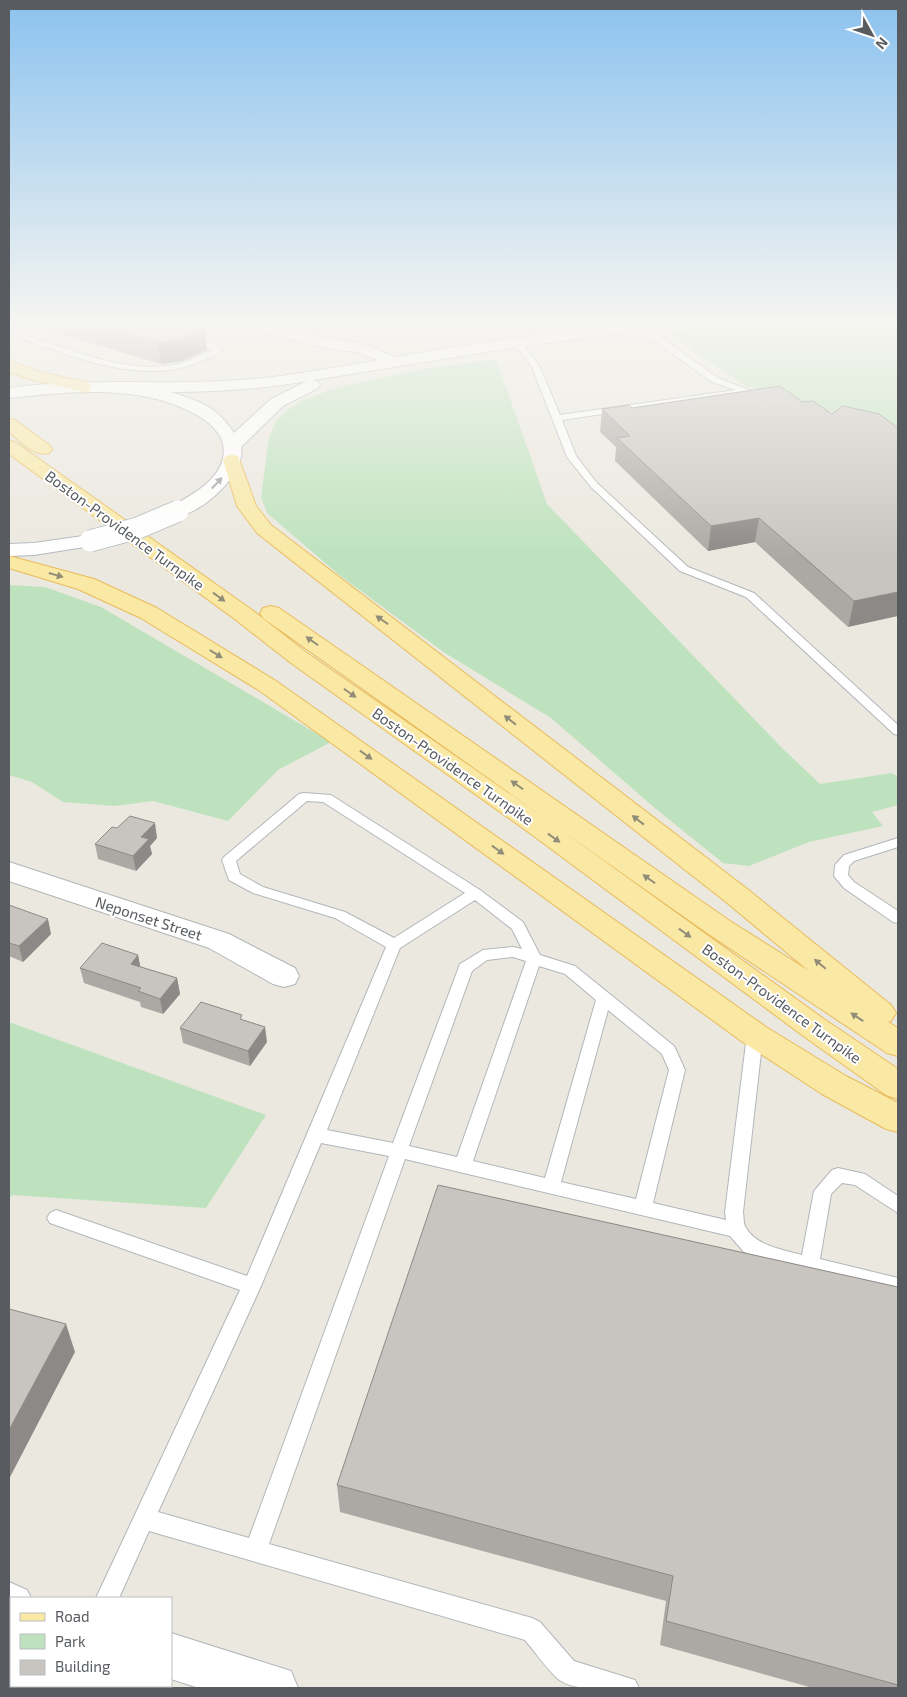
<svg xmlns="http://www.w3.org/2000/svg" width="907" height="1697" viewBox="0 0 907 1697" font-family="'Exo 2',sans-serif">
<style>
.green{fill:#bee2bd}
.lines{fill:none;stroke-linecap:round;stroke-linejoin:round}
.service-casing{stroke:#b2b6ba;stroke-width:2}
.minor-casing{stroke:#b2b6ba;stroke-width:2}
.tertiary-casing{stroke:#b2b6ba;stroke-width:2}
.secondary-casing{stroke:#b3b7bc;stroke-width:2}
.primary-casing{stroke:#e9bb5a;stroke-width:2}
.service{fill:#fff;fill-rule:evenodd}
.minor{fill:#fff;fill-rule:evenodd}
.tertiary{fill:#fff;fill-rule:evenodd}
.secondary{fill:#fff;fill-rule:evenodd}
.primary{fill:#fae9a5;fill-rule:evenodd}
.secondary-bridge-casing{stroke:#b3b7bc;stroke-width:23;stroke-linecap:butt}
.secondary-bridge{stroke:#fff;stroke-width:21}
.wall{fill:#aca9a4}
.shaded-wall{fill:#8c8986}
.building{fill:#c8c4bf;stroke:#8c8986}
.oneway{fill:#9b9da0}
.oneway2{fill:#918d78}
.labels{text-anchor:middle;dominant-baseline:central;stroke-width:4;stroke-linejoin:round;paint-order:stroke}
.street-label{font-size:15px;fill:#585c60;stroke:#fff}
</style>
<rect width="100%" height="100%" fill="#ebe8df"/>
<path class="green" d="M 766,321 L 898,321 L 898,431 L 746,386 L 668,333 Z
M 496,359 L 547,504 L 781,747 L 820,784 L 892,773 L 898,777 L 898,805 L 872,812 L 883,826 L 809,842 L 749,866 L 723,863 L 656,809 L 551,718 L 445,653 L 338,574 L 267,513 L 261,497 L 269,438 L 276,421 L 286,411 L 303,400 L 330,390 L 366,381 L 423,369 Z
M 9,585 L 45,587 L 101,607 L 331,742 L 278,770 L 228,821 L 153,801 L 114,806 L 63,802 L 32,782 L 9,775 Z
M 9,1022 L 266,1115 L 206,1208 L 13,1195 L 9,1198 Z"/>
<g class="lines">
<g class="service-casing">
<path id="service" d="M 636,324 L 642,324 L 718,378 L 767,397 L 763,400 L 745,393 L 562,420 L 576,456 L 597,483 L 688,567 L 754,593 L 898,725 L 898,735 L 894,734 L 746,597 L 680,571 L 591,487 L 567,457 L 532,367 L 513,342 L 514,340 L 520,340 L 540,367 L 560,415 L 736,390 L 712,382 L 636,328 Z
M 9,330 C 61,344 126,378 181,363 C 192,360 202,354 213,350 L 186,340 L 185,338 L 189,336 L 216,344 L 222,350 C 217,355 209,358 202,361 C 140,388 68,354 9,334 Z
M 304,793 L 331,795 L 480,890 L 523,922 L 540,955 L 575,966 L 674,1046 L 676,1050 L 685,1070 L 653,1203 L 726,1220 L 725,1212 L 747,1035 L 749,1031 L 755,1029 L 761,1031 L 763,1035 L 743,1212 C 744,1217 743,1224 746,1228 C 757,1246 783,1250 802,1255 L 814,1191 L 832,1170 L 838,1168 L 865,1174 L 898,1196 L 898,1213 L 855,1185 L 842,1183 L 831,1194 L 820,1259 L 898,1278 L 898,1294 L 777,1265 L 744,1252 L 730,1236 L 405,1159 L 269,1544 L 532,1618 L 540,1622 L 574,1661 L 635,1680 L 639,1688 C 617,1688 575,1693 558,1679 C 546,1668 535,1652 525,1640 L 149,1531 L 119,1598 L 96,1598 L 240,1290 L 50,1223 L 47,1218 L 50,1213 L 56,1210 L 247,1276 L 386,947 L 335,918 L 253,893 L 229,880 L 222,860 L 224,857 L 299,794 ZM 307,801 L 323,802 L 465,893 L 394,938 L 345,912 L 263,887 L 240,874 L 236,861 ZM 475,900 L 512,929 L 522,949 L 513,947 L 483,950 L 460,964 L 393,1143 L 327,1130 L 400,948 ZM 513,957 L 526,961 L 457,1157 L 409,1146 L 472,971 L 487,960 ZM 539,966 L 565,974 L 596,1000 L 545,1178 L 473,1161 ZM 608,1010 L 662,1054 L 669,1070 L 636,1199 L 561,1182 ZM 321,1143 L 389,1156 L 249,1538 L 158,1512 L 261,1286 Z
M 898,838 L 898,847 L 854,861 L 849,866 L 848,875 L 854,882 L 898,911 L 898,923 L 893,922 L 844,888 L 834,876 L 835,865 L 844,855 Z"/>
</g>
<g class="minor-casing">
<path id="minor" d="M 226,321 L 251,321 L 335,340 L 361,343 L 400,359 L 402,362 L 400,365 L 394,367 L 358,352 L 335,350 L 233,325 L 228,324 Z
M 319,321 L 533,321 L 531,324 L 526,325 L 358,331 L 321,324 Z
M 9,862 L 229,934 L 295,968 L 299,976 L 295,984 L 284,987 L 273,984 L 209,948 L 9,881 Z"/>
</g>
<g class="tertiary-casing">
<path id="tertiary" d="M 9,1582 L 27,1590 L 31,1598 L 11,1598 L 11,1629 L 9,1628 Z
M 171,1633 L 291,1671 L 298,1688 L 199,1688 L 171,1679 Z"/>
</g>
<g class="secondary-casing">
<path id="secondary" d="M 646,321 L 686,321 L 684,324 L 679,325 L 517,347 L 313,380 L 318,382 L 320,385 L 318,388 L 283,406 L 241,447 C 247,474 196,521 171,515 L 168,511 L 171,507 C 194,493 229,476 223,444 C 221,434 211,424 202,418 C 147,383 71,391 9,398 L 9,388 C 96,376 185,388 273,377 C 327,370 382,359 437,350 C 506,339 576,330 646,321 ZM 307,381 L 271,399 L 234,433 C 216,406 201,402 171,392 C 217,392 262,389 307,381 Z
M 90,535 L 97,537 L 100,541 L 97,545 L 34,555 L 9,556 L 9,544 L 34,543 Z"/>
</g>
<g class="primary-casing">
<path id="primary" d="M 9,361 L 40,372 L 89,383 L 91,387 L 89,391 L 83,392 L 29,379 L 9,372 Z
M 9,419 L 15,420 L 49,445 L 52,449 L 49,453 C 34,457 20,441 9,432 Z
M 9,441 L 15,442 L 252,610 L 307,653 L 549,821 L 263,618 L 260,613 L 263,608 L 271,606 L 279,608 L 730,921 L 809,971 L 726,902 L 257,533 L 237,506 L 223,460 L 226,456 L 232,455 L 238,456 L 256,506 L 271,525 L 746,888 L 891,1005 L 896,1013 L 891,1021 L 888,1022 L 898,1028 L 898,1056 L 887,1053 L 710,935 L 554,825 L 824,1019 L 898,1069 L 898,1099 L 886,1095 L 802,1035 L 531,834 L 291,663 L 236,620 L 9,454 Z
M 9,556 L 94,579 L 157,608 L 276,681 L 766,1027 L 846,1076 L 898,1103 L 898,1132 L 886,1129 L 822,1094 L 744,1043 L 260,691 L 141,618 L 78,589 L 9,568 Z"/>
</g>
<use href="#service" class="service"/>
<use href="#minor" class="minor"/>
<use href="#tertiary" class="tertiary"/>
<use href="#secondary" class="secondary"/>
<use href="#primary" class="primary"/>
<g class="secondary-bridge-casing">
<path id="secondary-bridge" d="M 90,541 L 138,528 L 178,511"/>
</g>
<use href="#secondary-bridge" class="secondary-bridge"/>
</g>
<path class="wall" d="M 31,321 L 179,321 L 207,350 L 182,361 L 161,364 L 44,329 L 43,324 Z
M 802,402 L 832,414 L 898,428 L 848,627 L 755,542 L 708,551 L 615,461 L 616,447 L 600,432 L 602,409 Z
M 157,838 L 150,846 L 152,854 L 136,871 L 98,859 L 95,844 Z
M 9,905 L 51,934 L 23,962 L 9,956 Z
M 138,955 L 140,967 L 177,978 L 180,994 L 163,1014 L 141,1007 L 140,1002 L 84,983 L 80,968 Z
M 243,1020 L 267,1042 L 250,1066 L 183,1043 L 180,1028 Z
M 898,1287 L 898,1688 L 813,1688 L 660,1645 L 666,1601 L 340,1512 L 337,1485 Z"/>
<path class="shaded-wall" d="M 205,329 L 207,350 L 182,361 L 161,364 L 158,343 Z
M 759,518 L 755,542 L 708,551 L 711,526 Z
M 898,592 L 898,616 L 848,627 L 854,601 Z
M 155,823 L 157,838 L 150,846 L 152,854 L 136,871 L 133,856 L 141,837 Z
M 48,919 L 51,934 L 23,962 L 19,946 Z
M 138,955 L 141,970 L 131,964 Z
M 177,978 L 180,994 L 163,1014 L 160,999 Z
M 265,1027 L 267,1042 L 250,1066 L 248,1051 Z
M 66,1324 L 75,1352 L 9,1479 L 9,1430 Z"/>
<path class="building" d="M 81,321 L 179,321 L 205,329 L 180,340 L 158,343 Z
M 780,386 L 802,402 L 813,401 L 832,414 L 843,406 L 879,414 L 898,428 L 898,592 L 854,601 L 759,518 L 711,526 L 617,438 L 630,436 L 602,409 L 629,405 L 632,408 Z
M 130,816 L 155,823 L 141,837 L 149,839 L 133,856 L 95,844 L 112,827 L 117,828 Z
M 9,905 L 48,919 L 19,946 L 9,943 Z
M 102,943 L 138,955 L 131,964 L 177,978 L 160,999 L 138,991 L 141,988 L 80,968 Z
M 201,1002 L 242,1015 L 240,1019 L 265,1027 L 248,1051 L 180,1028 Z
M 438,1185 L 898,1287 L 898,1685 L 666,1621 L 673,1576 L 337,1485 Z
M 9,1309 L 66,1324 L 9,1430 Z"/>
<defs><path id="oneway-solid" d="M-6-.8H1V-3.2L6.5 0L1 3.2V.8H-6Z" transform="scale(1.25)"/></defs>
<use class="oneway" href="#oneway-solid" transform="translate(217 483) rotate(-47)"/>
<g class="oneway2">
<use href="#oneway-solid" transform="translate(56 575) rotate(16)"/>
<use href="#oneway-solid" transform="translate(219 597) rotate(36)"/>
<use href="#oneway-solid" transform="translate(382 620) rotate(-145)"/>
<use href="#oneway-solid" transform="translate(312 641) rotate(-145)"/>
<use href="#oneway-solid" transform="translate(216 654) rotate(32)"/>
<use href="#oneway-solid" transform="translate(350 693) rotate(35)"/>
<use href="#oneway-solid" transform="translate(510 720) rotate(-142)"/>
<use href="#oneway-solid" transform="translate(366 755) rotate(36)"/>
<use href="#oneway-solid" transform="translate(517 785) rotate(-145)"/>
<use href="#oneway-solid" transform="translate(638 820) rotate(-142)"/>
<use href="#oneway-solid" transform="translate(554 838) rotate(36)"/>
<use href="#oneway-solid" transform="translate(498 850) rotate(36)"/>
<use href="#oneway-solid" transform="translate(649 879) rotate(-145)"/>
<use href="#oneway-solid" transform="translate(685 933) rotate(36)"/>
<use href="#oneway-solid" transform="translate(820 964) rotate(-140)"/>
<use href="#oneway-solid" transform="translate(857 1017) rotate(-147)"/>
</g>
<linearGradient id="sky" x2="0" y2="1"><stop stop-color="#8bc2ef"/><stop offset="0.58" stop-color="#f6f5f1"/><stop offset="1" stop-color="#f6f5f1" stop-opacity="0"/></linearGradient>
<rect width="907" height="558" fill="url(#sky)"/>
<g class="labels">
<g class="street-label">
<text transform="translate(125 530) rotate(36)">Boston-Providence Turnpike</text>
<text transform="translate(453 766) rotate(35)">Boston-Providence Turnpike</text>
<text transform="translate(149 918) rotate(18)">Neponset Street</text>
<text transform="translate(782 1003) rotate(36)">Boston-Providence Turnpike</text>
</g>
</g>
<rect width="907" height="1697" fill="none" stroke="#585c60" stroke-width="20"/>
<rect x="10" y="1597" width="162" height="90" fill="#ffffff" stroke="#bcbebf"/>
<rect x="20" y="1613" width="25" height="8" fill="#fae9a5" stroke="#bcbebf"/>
<text x="55" y="1622" font-size="15" fill="#585c60">Road</text>
<rect x="20" y="1634" width="25" height="15" fill="#bee2bd" stroke="#bcbebf"/>
<text x="55" y="1647" font-size="15" fill="#585c60">Park</text>
<rect x="20" y="1660" width="25" height="15" fill="#c8c4bf" stroke="#bcbebf"/>
<text x="55" y="1672" font-size="15" fill="#585c60">Building</text>
<g transform="translate(872 35) rotate(130)" stroke="#ffffff" stroke-width="4" paint-order="stroke">
<path d="M0-4L9 19L0 12L-9 19Z" fill="#585c60"/>
<text y="-8" font-size="14" font-weight="bold" text-anchor="middle" fill="#585c60">N</text>
</g>
</svg>
